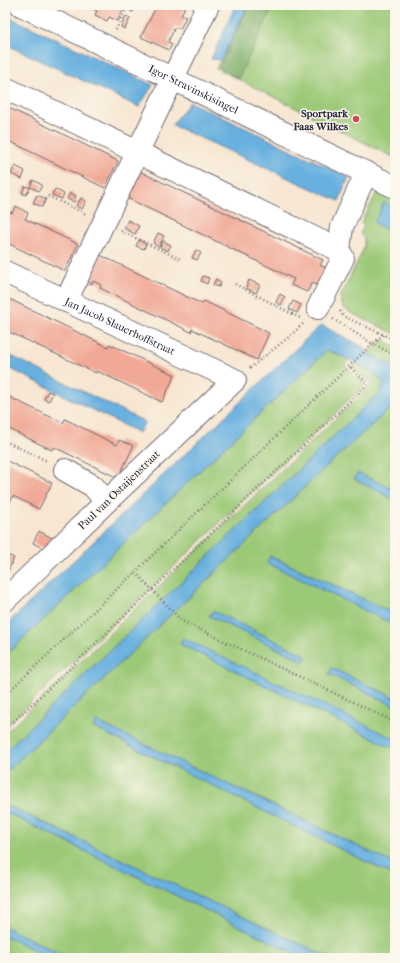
<svg xmlns="http://www.w3.org/2000/svg" width="400" height="963" viewBox="0 0 400 963" font-family="'IM FELL French Canon',serif">
<style>
.green{fill:#9cc977;stroke:#5f7659;fill-rule:evenodd}
.forest{fill:#7dad68;stroke:#506852}
.water{fill:#67b0df;stroke:#44698d}
.building{fill:#f1a895}
.lines{fill:none;stroke-linecap:round;stroke-linejoin:round}
.street-casing{stroke:#6d6770;stroke-width:24}
.path{stroke:#6d6770;stroke-width:2.5;stroke-dasharray:1 3;stroke-linecap:butt}
.street{stroke:#fff;stroke-width:22}
.poi-dot{fill:#d1495b;stroke:#fbf7ec;stroke-width:1.5}
.labels{text-anchor:middle;dominant-baseline:central;stroke-width:3;stroke-linejoin:round;paint-order:stroke}
.street-label{font-size:11px;fill:#22223b;stroke:#fbf7ec}
.poi-label{font-size:11px;font-weight:bold;fill:#22223b;stroke:#fbf7ec;text-anchor:end}
</style>
<rect width="100%" height="100%" fill="#fbf7ec"/>
<filter id="ink" filterUnits="userSpaceOnUse"><feTurbulence type="fractalNoise" baseFrequency=".025" numOctaves="2"/><feDisplacementMap in="SourceGraphic" scale="8" xChannelSelector="R" yChannelSelector="G"/><feConvolveMatrix kernelMatrix="1 2 1 2 8 2 1 2 1" color-interpolation-filters="sRGB"/></filter>
<filter id="wash" filterUnits="userSpaceOnUse"><feTurbulence type="fractalNoise" baseFrequency=".012" numOctaves="4" result="noise"/><feDisplacementMap in="SourceGraphic" scale="16" xChannelSelector="R" yChannelSelector="G"/><feGaussianBlur stdDeviation="0.9" result="paint"/><feColorMatrix in="noise" values="0 0 0 0 0 0 0 0 0 0 0 0 0 0 0 0 0 1.4 0 .05"/><feComposite in="paint" operator="in"/></filter>
<g filter="url(#wash)">
<rect width="100%" height="100%" fill="#f7e6d1"/>
<path class="green" d="M 248,5 L 395,5 L 395,158 L 216,68 Z
M 379,189 L 395,194 L 395,208 L 384,203 L 375,223 L 395,233 L 395,334 L 349,312 L 343,307 L 340,298 L 364,248 L 364,238 L 360,234 L 364,226 L 361,223 Z
M 382,340 L 395,346 L 395,367 L 368,353 Z
M 327,350 L 349,360 L 345,365 L 365,385 L 5,727 L 5,656 Z
M 357,364 L 376,375 L 384,384 L 381,391 L 5,751 L 5,733 L 371,385 L 353,367 Z
M 395,404 L 395,490 L 358,473 L 354,479 L 395,500 L 395,614 L 271,556 L 267,563 L 395,625 L 395,698 L 332,668 L 329,674 L 395,706 L 395,739 L 183,639 L 180,644 L 395,749 L 395,864 L 250,794 L 243,792 L 93,727 L 395,876 L 395,958 L 330,958 L 8,806 L 5,811 L 5,773 L 330,463 ZM 213,611 L 305,655 L 304,661 L 210,616 Z
M 5,812 L 304,958 L 69,958 L 5,927 Z
M 5,936 L 51,958 L 5,958 Z"/>
<path class="forest" d="M 249,5 L 274,5 L 238,79 L 219,67 Z"/>
<path class="water" d="M 236,5 L 248,5 L 221,60 L 211,59 Z
M 5,15 L 153,85 L 139,107 L 5,44 Z
M 190,102 L 349,177 L 339,201 L 172,125 Z
M 384,202 L 395,208 L 395,233 L 374,223 Z
M 321,325 L 363,347 L 368,353 L 395,367 L 395,404 L 330,463 L 5,773 L 5,751 L 381,391 L 384,384 C 371,367 346,358 327,350 L 5,656 L 5,626 Z
M 5,353 L 145,422 L 139,433 L 5,366 Z
M 358,473 L 395,490 L 395,500 L 354,479 Z
M 270,556 L 395,614 L 395,625 L 267,563 Z
M 213,611 L 305,655 L 306,657 L 304,661 L 209,616 Z
M 183,638 L 395,739 L 395,749 L 180,644 Z
M 332,668 L 395,698 L 395,706 L 329,674 Z
M 96,721 L 395,864 L 395,876 L 93,727 Z
M 8,806 L 330,958 L 304,958 L 5,812 Z
M 5,927 L 69,958 L 51,958 L 5,936 Z"/>
<g id="blocks">
<path class="building" d="M 85,5 L 125,5 L 118,21 L 109,17 L 107,21 L 95,15 L 97,11 Z
M 132,5 L 137,5 L 133,12 L 129,10 Z
M 157,5 L 186,5 L 181,15 L 186,17 L 180,29 L 175,27 L 168,42 L 172,44 L 169,50 L 141,37 Z
M 126,16 L 130,18 L 125,29 L 121,27 Z
M 5,106 L 118,161 L 105,188 L 5,139 Z
M 15,166 L 25,171 L 22,179 L 11,174 Z
M 139,171 L 323,260 L 320,265 L 330,270 L 322,287 L 312,283 L 307,292 L 291,285 L 294,279 L 127,198 Z
M 33,180 L 42,185 L 39,191 L 30,187 Z
M 25,186 L 30,188 L 26,195 L 22,193 Z
M 55,189 L 64,194 L 62,199 L 52,195 Z
M 70,193 L 76,196 L 74,202 L 67,199 Z
M 37,195 L 46,199 L 42,207 L 33,203 Z
M 81,198 L 86,201 L 82,209 L 76,206 Z
M 16,206 L 28,213 L 25,219 L 78,244 L 65,271 L 5,242 L 5,209 L 12,213 Z
M 128,220 L 139,226 L 135,234 L 124,228 Z
M 158,233 L 164,236 L 159,247 L 153,243 Z
M 139,240 L 146,244 L 144,249 L 136,246 Z
M 163,241 L 171,245 L 168,251 L 160,247 Z
M 196,250 L 201,253 L 197,260 L 192,258 Z
M 100,255 L 202,304 L 204,301 L 269,333 L 257,360 L 192,329 L 191,332 L 100,288 L 101,285 L 93,281 L 92,284 L 86,281 Z
M 203,276 L 209,278 L 207,284 L 201,281 Z
M 216,279 L 221,282 L 219,287 L 213,285 Z
M 249,280 L 260,285 L 256,293 L 246,288 Z
M 280,294 L 285,297 L 281,305 L 276,302 Z
M 5,297 L 108,347 L 109,344 L 175,375 L 162,402 L 97,371 L 96,373 L 5,330 Z
M 293,301 L 301,305 L 297,313 L 289,309 Z
M 48,391 L 53,393 L 49,401 L 44,399 Z
M 5,395 L 63,423 L 65,419 L 117,445 L 119,440 L 132,445 L 133,447 L 118,478 L 54,447 L 52,450 L 5,427 Z
M 5,460 L 52,483 L 39,509 L 13,496 L 10,502 L 5,499 Z
M 39,531 L 54,539 L 46,550 L 33,543 Z
M 5,554 L 14,558 L 5,578 Z"/>
</g>
</g>
<g filter="url(#ink)">
<use href="#blocks" fill-opacity="0" stroke="#6d6770" stroke-width="1"/>
<g class="lines">
<g class="street-casing">
<g id="street">
<path id="s1" d="M 21,5 L 395,187"/>
<path d="M 5,88 L 339,250 L 343,258 L 318,308"/>
<path d="M 339,250 L 342,227 L 366,173"/>
<path id="s2" d="M 5,272 L 235,380 L 106,502 L 5,600"/>
<path d="M 66,301 L 208,5"/>
<path d="M 65,470 L 93,486 L 106,502"/>
</g>
</g>
<path class="path" d="M 116,30 L 128,5
M 5,176 L 7,177
M 48,196 L 86,214
M 121,231 L 182,260
M 235,284 L 300,318
M 340,311 L 343,316 L 395,340
M 333,319 L 373,344 L 384,334
M 250,368 L 290,336 L 304,323
M 5,441 L 47,461
M 135,572 L 369,347 L 373,344 L 395,355
M 5,695 L 135,572 L 182,621 L 395,722
M 5,730 L 368,384 L 349,366"/>
<use href="#street" class="street"/>
</g>
</g>
<circle class="poi-dot" cx="356" cy="119" r="4"/>
<g class="labels">
<g class="street-label">
<text stroke="none"><textPath href="#s1" startOffset="192">Igor Stravinskisingel</textPath></text>
<text stroke="none"><textPath href="#s2" startOffset="127">Jan Jacob Slauerhoffstraat</textPath></text>
<text transform="translate(119 490) rotate(-44)">Paul van Ostaijenstraat</text>
</g>
<g class="poi-label">
<text x="348" y="113">Sportpark<tspan x="348" dy="13">Faas Wilkes</tspan></text>
</g>
</g>
<rect width="400" height="963" fill="none" stroke="#fbf7ec" stroke-width="20"/>
</svg>
